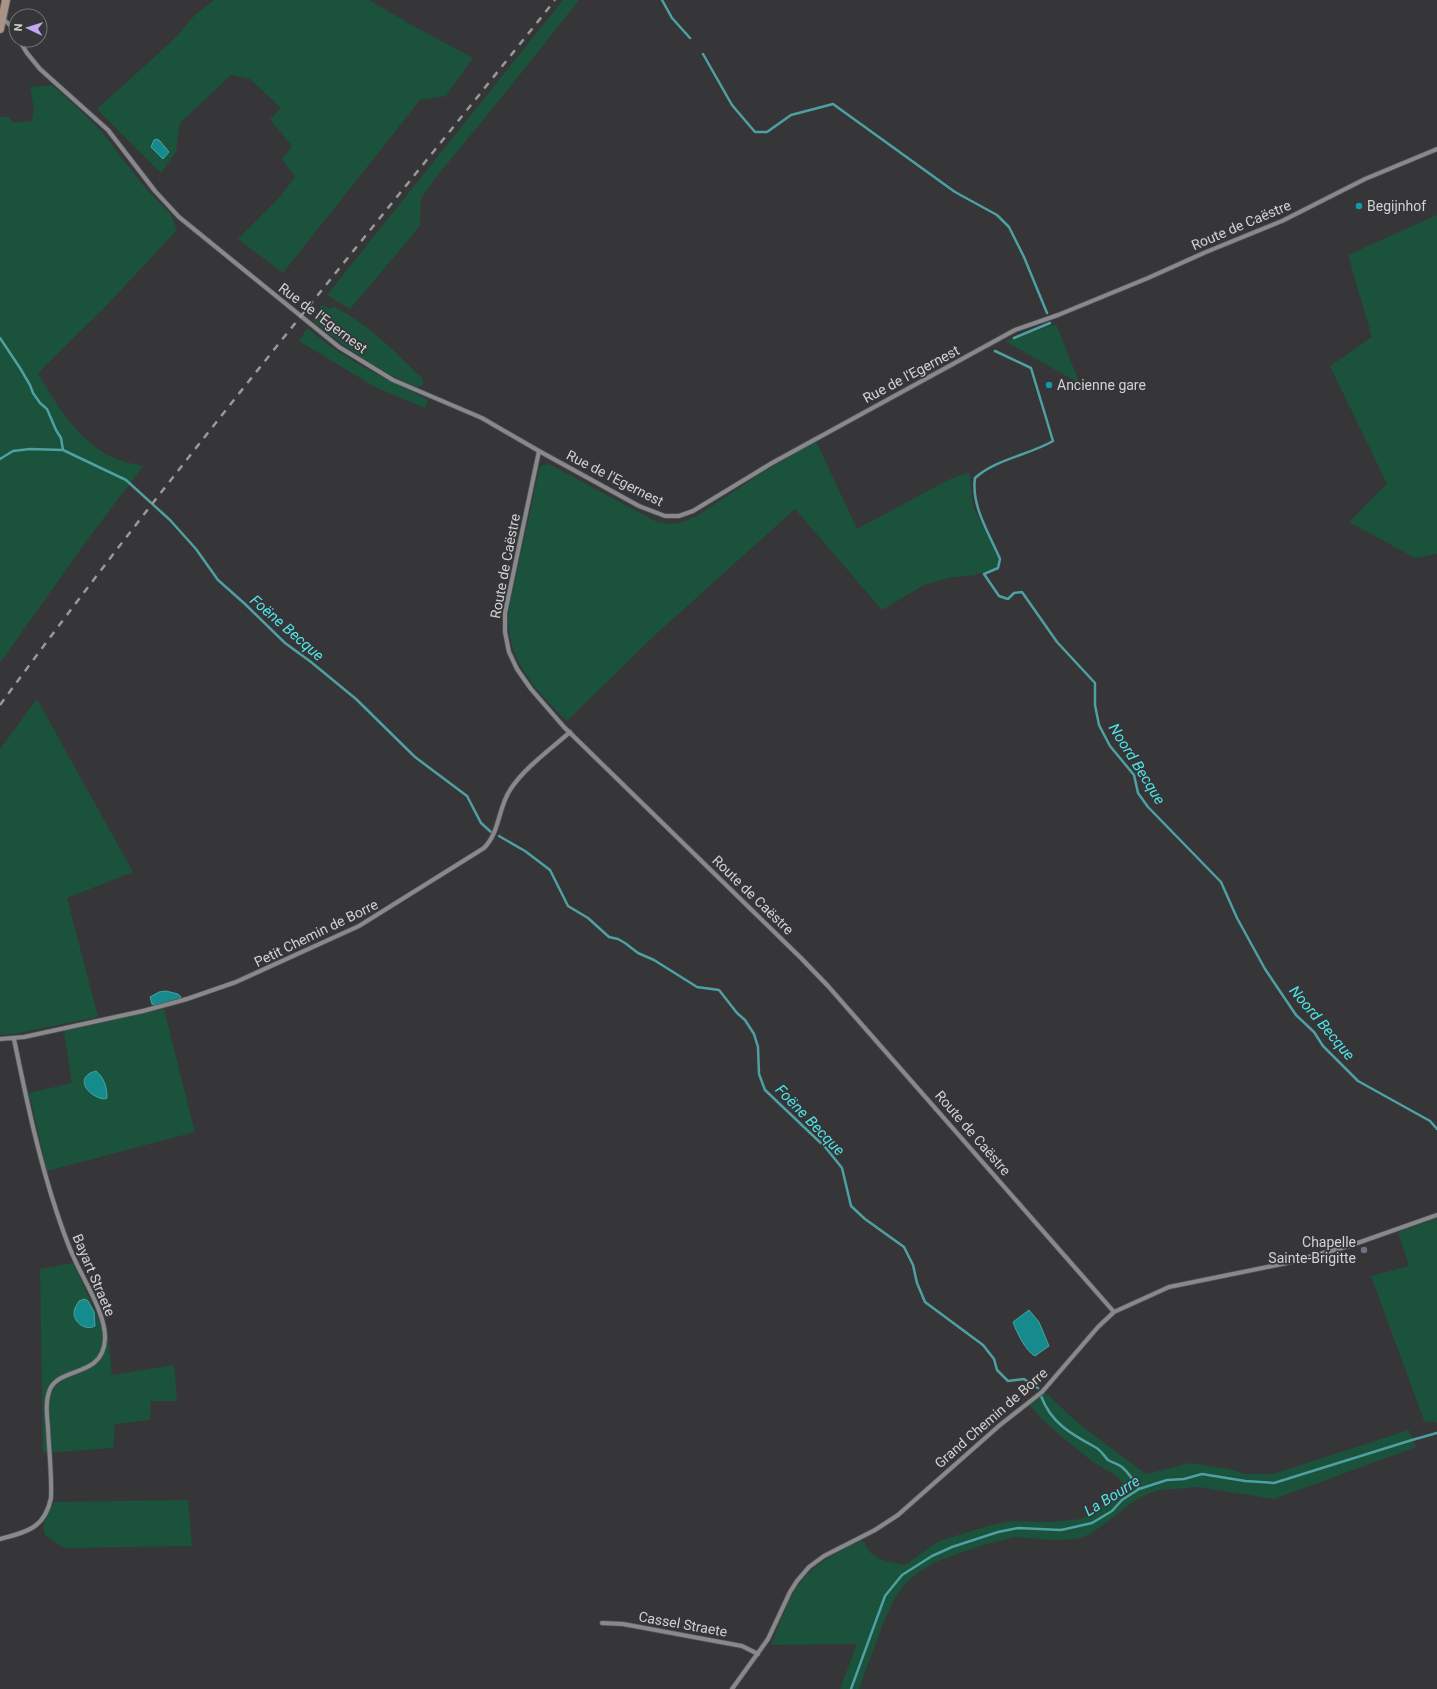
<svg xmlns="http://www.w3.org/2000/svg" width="1437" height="1689" viewBox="0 0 1437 1689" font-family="Roboto,sans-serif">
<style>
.green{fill:#1a523b}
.water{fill:#168b8d;stroke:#4ea0a2}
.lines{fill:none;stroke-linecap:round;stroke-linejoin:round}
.stream{stroke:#4ea0a2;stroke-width:2.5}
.minor-casing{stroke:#535357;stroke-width:5.5}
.secondary-casing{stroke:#535357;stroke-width:10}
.minor{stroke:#88898d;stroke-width:4}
.secondary{stroke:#a89386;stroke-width:8}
.rail{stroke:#98999b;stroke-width:2.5;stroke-dasharray:7 7;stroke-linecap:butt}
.culture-dot{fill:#0f9aa8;stroke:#363639;stroke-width:1.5}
.worship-dot{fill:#6b7280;stroke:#363639;stroke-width:1.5}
.labels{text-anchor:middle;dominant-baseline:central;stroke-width:3.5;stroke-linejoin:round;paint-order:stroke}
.poi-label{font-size:14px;fill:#d1d2d4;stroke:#363639;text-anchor:start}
.street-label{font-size:14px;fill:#d1d2d4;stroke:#363639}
.water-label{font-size:15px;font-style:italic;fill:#4ee4e7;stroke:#363639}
</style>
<rect width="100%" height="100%" fill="#363639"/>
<path class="green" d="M 214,0 L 369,0 L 408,23 L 473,58 L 446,96 L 420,100 L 283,273 L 238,239 L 279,198 L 295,177 L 282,159 L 292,146 L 270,119 L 281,108 L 250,79 L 231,75 L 180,123 L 176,152 L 161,173 L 97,109 L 149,62 L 176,37 L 194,16 Z
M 563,0 L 579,0 L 522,72 L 434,180 L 421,199 L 420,226 L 350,309 L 327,295 Z
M 52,85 L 79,109 L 102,132 L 142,184 L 171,215 L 177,230 L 107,305 L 38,373 C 57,406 79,443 116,459 C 124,462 134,464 143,466 L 85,543 L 0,663 L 0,117 L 10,117 L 13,123 L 32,121 L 34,109 L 30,87 Z
M 1437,215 L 1437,554 L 1415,558 L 1349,522 L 1387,484 L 1330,366 L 1372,337 L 1348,255 Z
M 322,305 L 331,309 L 333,306 C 370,325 394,351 423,379 L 423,385 L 417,387 C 381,373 341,345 312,320 Z
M 1056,324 L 1080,384 L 1005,341 Z
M 307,328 L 334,349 L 365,368 L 428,400 L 425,408 L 375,387 L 299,341 Z
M 816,441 L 857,529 L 948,480 L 969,472 L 973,507 L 1000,559 L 998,568 L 974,575 L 948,578 L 924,585 L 882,610 L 795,509 L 656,634 L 567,721 C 535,690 503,656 509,608 L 540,466 L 549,464 L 657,522 L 671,524 L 683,522 L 697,516 L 760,474 Z
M 37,699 L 133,872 L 67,898 L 98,1017 L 13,1034 L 0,1035 L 0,749 Z
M 164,1009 L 195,1132 L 47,1171 L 29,1093 L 72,1083 L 64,1031 Z
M 1437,1219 L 1437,1423 L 1431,1421 L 1425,1423 L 1371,1276 L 1409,1266 L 1398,1232 Z
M 73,1263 L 102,1326 L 107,1325 L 112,1375 L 174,1365 L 177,1401 L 151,1401 L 150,1420 L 115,1424 L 113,1448 L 43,1453 L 40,1269 Z
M 1046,1393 L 1079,1424 L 1146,1474 L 1190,1463 L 1229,1469 L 1246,1474 L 1273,1474 L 1409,1430 L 1416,1447 L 1274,1499 L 1199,1487 L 1160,1490 L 1150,1493 L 1134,1501 L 1103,1525 L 1090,1534 L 1077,1539 L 1050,1540 L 1015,1537 L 980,1546 L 935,1562 L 916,1574 L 903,1586 L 895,1598 L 886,1616 L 859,1689 L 840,1689 L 857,1644 L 771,1645 C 782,1618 791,1587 814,1568 C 828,1557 844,1549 860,1541 L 864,1542 C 871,1561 888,1561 905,1565 L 939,1541 L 988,1526 L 1010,1521 L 1050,1522 L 1081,1519 L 1098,1508 L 1125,1486 L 1115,1475 L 1093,1462 L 1058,1434 L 1039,1416 L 1030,1405 Z
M 188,1500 L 192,1546 L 64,1548 L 45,1535 L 43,1525 L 54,1502 Z"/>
<path class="water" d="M 157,139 L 160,141 L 169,152 L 163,159 L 151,147 L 154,140 Z
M 166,991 L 178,994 L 181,997 L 179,999 L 156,1005 L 152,1004 L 150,997 L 159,992 Z
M 96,1071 C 104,1077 107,1087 107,1098 L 104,1099 C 88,1097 73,1077 96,1071 Z
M 85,1299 L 88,1301 L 94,1312 L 95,1326 C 86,1331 74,1323 74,1313 C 74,1308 77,1305 79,1301 Z
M 1029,1310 L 1039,1322 L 1049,1346 L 1035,1356 C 1026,1352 1016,1331 1013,1322 Z"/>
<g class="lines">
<path class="stream" d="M 662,0 L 672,18 L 690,38
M 703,54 L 732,105 L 755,132 L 767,132 L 791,115 L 833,104 L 955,192 L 997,215 L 1009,227 L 1024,257 L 1047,313
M 0,338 L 20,368 L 30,385 L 33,393 L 40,403 L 47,409 L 56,430 L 61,438 L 63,450
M 1014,338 L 1050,323
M 995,351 L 1031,368 L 1053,441 C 1029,455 996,459 975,478 C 971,506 989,533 1000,559 L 998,568 L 984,574 L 999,596 L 1008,599 L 1014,593 L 1022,592 L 1057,642 L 1095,683 L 1095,705 L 1099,725 L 1110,746 L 1134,775 L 1138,793 L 1148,807 L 1221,882 L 1237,918 L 1265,969 L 1296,1015 L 1314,1032 L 1323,1046 L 1358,1081 L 1430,1121 L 1437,1129
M 0,459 L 13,451 L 30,449 L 63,450 L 126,480 L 170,520 L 196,549 L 218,580 L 245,604 L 285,643 L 311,662 L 356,699 L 415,757 L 467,796 L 481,823 L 491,832
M 499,836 L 525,851 L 550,870 L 568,906 L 588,918 L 609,937 L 618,939 L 625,943 L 638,953 L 654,960 L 697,987 L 719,990 L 737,1013 L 745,1020 L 754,1034 L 758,1047 L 759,1074 L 765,1090 L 826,1148 L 842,1168 L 851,1206 L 865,1219 L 904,1247 L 913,1265 L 917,1283 L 925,1302 L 983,1345 L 994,1359 L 997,1370 L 1008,1381 L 1024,1379 L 1038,1388
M 1041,1396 C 1051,1423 1071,1434 1095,1447 C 1101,1450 1104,1456 1108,1460 C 1113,1463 1118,1464 1122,1467 C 1129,1473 1134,1481 1139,1489
M 851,1689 L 885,1596 L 902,1575 L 932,1556 L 952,1547 L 998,1532 L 1018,1528 L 1061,1530 L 1092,1523 L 1112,1511 L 1122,1500 L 1139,1489 L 1167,1480 L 1184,1479 L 1202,1474 L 1245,1481 L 1274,1483 L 1412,1440 L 1437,1433"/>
<g class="minor-casing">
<path id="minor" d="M 3,19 L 10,25 L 16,35
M 19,40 L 27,53 L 40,69 L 108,130 L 155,191 L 179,217 L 339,347 L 393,380 L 482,418 L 539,451 L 639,506 L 665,516 L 679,516 L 693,511 L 772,463 L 1015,330 L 1058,315 L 1148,278 L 1206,252 L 1282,221 L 1365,179 L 1437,149
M 539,451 L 505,613 L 505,632 L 509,652 L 517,669 L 531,689 L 564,727 L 801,958 L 828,986 L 1114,1312
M 0,1039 L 24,1037 L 143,1011 L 187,999 L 236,982 L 359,926 L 484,848 C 500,832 498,808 510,790 C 524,768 551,749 570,732
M 0,1539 C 27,1532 45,1528 51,1498 C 52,1475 49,1451 48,1428 C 47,1416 45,1401 50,1389 C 61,1366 103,1378 105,1339 C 106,1314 84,1281 74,1258 C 67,1243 62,1228 57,1213 C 38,1156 26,1097 14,1039
M 602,1623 L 623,1624 L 742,1646 L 758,1654
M 732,1689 L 768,1639 L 790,1592 L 797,1581 L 809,1567 L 824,1556 L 875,1530 L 898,1515 L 1000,1425 L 1042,1392 L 1098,1327 L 1114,1312 L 1169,1287 L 1287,1263 L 1349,1246 L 1437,1215"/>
</g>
<g class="secondary-casing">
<path id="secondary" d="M 0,29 L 6,0"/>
</g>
<use href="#minor" class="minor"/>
<use href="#secondary" class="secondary"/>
<path class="rail" d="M 0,705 C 177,463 369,234 555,0"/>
</g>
<g class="culture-dot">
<circle cx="1359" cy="206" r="4"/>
<circle cx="1049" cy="385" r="4"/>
</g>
<circle class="worship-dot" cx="1364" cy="1250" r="4"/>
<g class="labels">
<g class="poi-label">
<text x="1367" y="206">Begijnhof</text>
<text x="1057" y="385">Ancienne gare</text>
<text x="1356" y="1242" text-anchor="end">Chapelle<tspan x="1356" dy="16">Sainte-Brigitte</tspan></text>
</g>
<g class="street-label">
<text transform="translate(1241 225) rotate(-23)">Route de Caëstre</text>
<text transform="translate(323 318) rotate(37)">Rue de l'Egernest</text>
<text transform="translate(911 374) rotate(-28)">Rue de l'Egernest</text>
<text transform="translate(615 478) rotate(27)">Rue de l'Egernest</text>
<text transform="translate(505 566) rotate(-79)">Route de Caëstre</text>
<text transform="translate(753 895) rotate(44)">Route de Caëstre</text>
<text transform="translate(316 933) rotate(-26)">Petit Chemin de Borre</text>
<text transform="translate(973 1133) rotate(49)">Route de Caëstre</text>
<text transform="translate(94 1275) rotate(67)">Bayart Straete</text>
<text transform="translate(991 1418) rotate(-41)">Grand Chemin de Borre</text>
<text transform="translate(683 1624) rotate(10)">Cassel Straete</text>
</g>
<g class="water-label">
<text transform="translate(287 628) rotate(41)">Foëne Becque</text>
<text transform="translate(1137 764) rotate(58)">Noord Becque</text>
<text transform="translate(1322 1023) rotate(50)">Noord Becque</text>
<text transform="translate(810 1120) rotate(46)">Foëne Becque</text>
<text transform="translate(1112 1496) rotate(-32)">La Bourre</text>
</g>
</g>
<g transform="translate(28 28) rotate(274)"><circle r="19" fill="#363639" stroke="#747477"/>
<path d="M0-3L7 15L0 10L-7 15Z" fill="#c1a8f3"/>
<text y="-6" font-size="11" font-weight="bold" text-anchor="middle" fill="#d1d2d4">N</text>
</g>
</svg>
